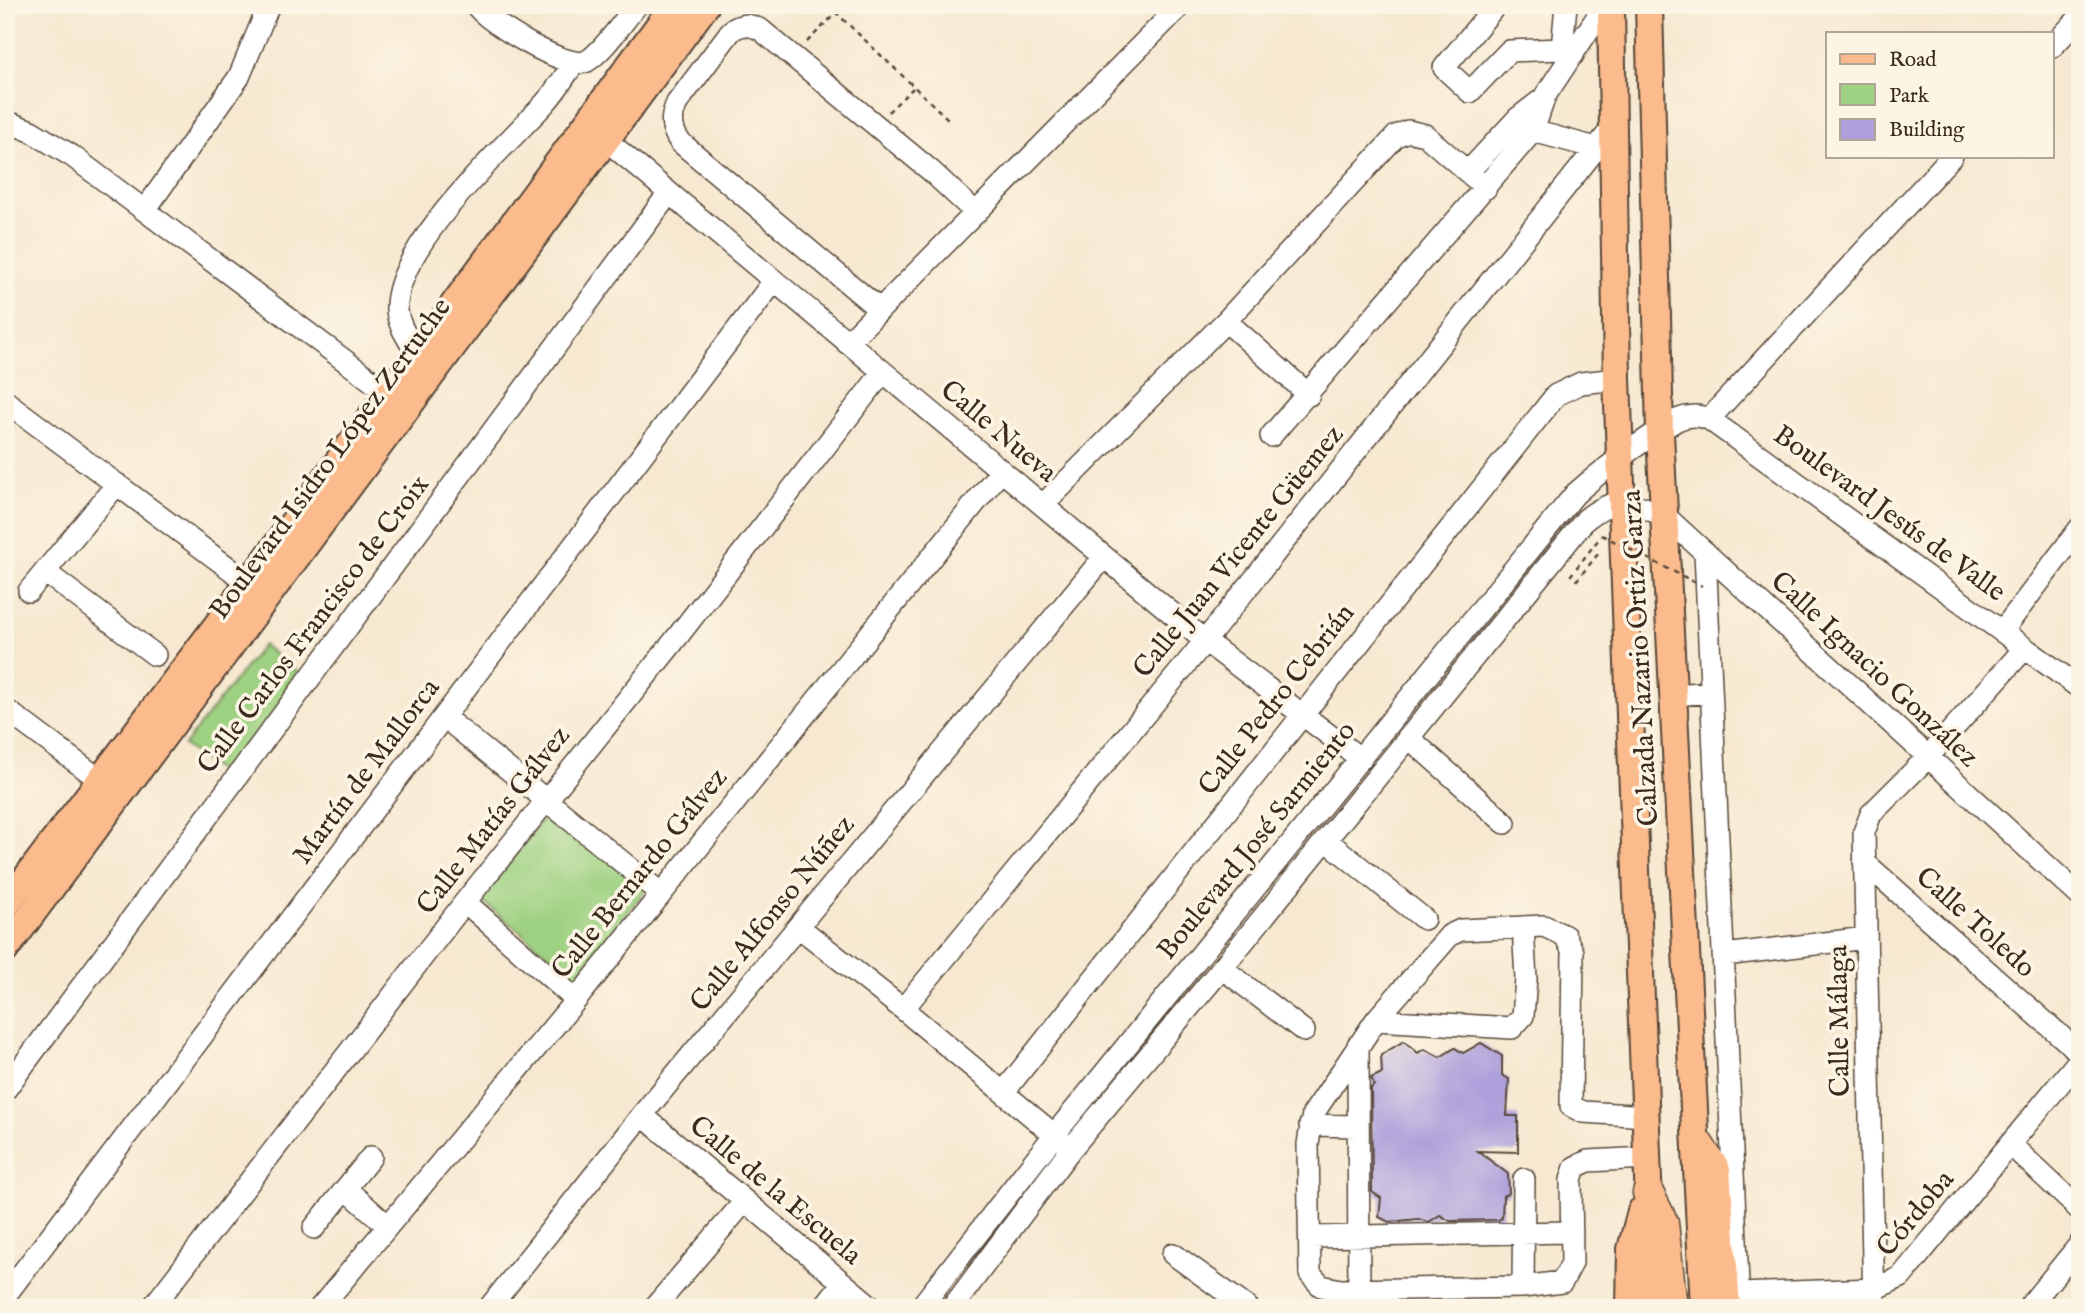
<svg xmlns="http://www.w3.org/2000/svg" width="2085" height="1313" viewBox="0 0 2085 1313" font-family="'IM FELL English',serif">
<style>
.green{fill:#9ed181;stroke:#6c7e50;stroke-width:2}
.building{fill:#ada0db}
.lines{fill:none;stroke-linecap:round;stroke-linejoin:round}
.minor-casing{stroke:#574739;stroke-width:24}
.major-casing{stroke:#574739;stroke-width:30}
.highway-casing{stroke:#574739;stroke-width:33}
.path{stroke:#574739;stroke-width:2.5;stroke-dasharray:5 5;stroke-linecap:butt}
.minor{stroke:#fff;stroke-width:21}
.major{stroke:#fbbb8c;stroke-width:26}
.highway{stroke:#fbbb8c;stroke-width:30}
.path-bridge{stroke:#574739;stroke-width:2.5;stroke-dasharray:5 5;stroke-linecap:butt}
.labels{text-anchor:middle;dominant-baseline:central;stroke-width:7;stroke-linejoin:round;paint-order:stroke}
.street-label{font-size:28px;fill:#3b2a1e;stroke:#fcf5e5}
</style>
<rect width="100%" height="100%" fill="#fcf5e5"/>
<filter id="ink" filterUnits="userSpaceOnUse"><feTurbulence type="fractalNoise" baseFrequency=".0143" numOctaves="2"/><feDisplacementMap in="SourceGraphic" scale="14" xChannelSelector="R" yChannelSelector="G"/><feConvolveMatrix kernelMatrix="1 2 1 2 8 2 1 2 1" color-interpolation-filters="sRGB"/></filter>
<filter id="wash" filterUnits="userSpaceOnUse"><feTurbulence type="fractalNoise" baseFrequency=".00686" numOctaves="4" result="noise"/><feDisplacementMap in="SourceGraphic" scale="28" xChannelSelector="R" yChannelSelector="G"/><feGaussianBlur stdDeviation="1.57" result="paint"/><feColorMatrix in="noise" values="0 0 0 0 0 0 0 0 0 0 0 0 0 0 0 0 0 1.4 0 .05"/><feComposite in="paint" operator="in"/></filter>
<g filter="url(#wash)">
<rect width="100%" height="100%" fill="#f7e9d1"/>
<path class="green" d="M 263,645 L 304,677 L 226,777 L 184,745 Z
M 552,807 L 649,886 L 576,977 L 481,900 Z"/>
<g id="blocks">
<path class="building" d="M 1404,1041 L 1418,1053 L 1424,1049 L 1440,1057 L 1455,1048 L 1463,1053 L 1481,1043 L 1502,1056 L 1502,1075 L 1509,1079 L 1507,1116 L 1518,1116 L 1518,1152 L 1478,1151 L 1508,1174 L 1509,1193 L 1503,1196 L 1502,1218 L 1498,1220 L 1450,1221 L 1440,1215 L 1429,1222 L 1418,1219 L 1389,1222 L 1379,1217 L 1381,1198 L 1372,1192 L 1371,1088 L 1374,1085 L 1371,1078 L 1382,1073 L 1381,1055 Z"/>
</g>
</g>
<g filter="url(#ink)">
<use href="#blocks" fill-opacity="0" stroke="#574739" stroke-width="2"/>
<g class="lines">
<g class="minor-casing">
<path id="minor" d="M 476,5 C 485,21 569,72 587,61 C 603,52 624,20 637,5
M 1496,5 L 1444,68 L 1470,92 L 1509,51 L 1562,49 L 1573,55
M 2052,47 L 2080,17
M 1562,49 L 1566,5
M 5,121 L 31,131 L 72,156 L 388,393
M 1523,122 L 1533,131 L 1596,148
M 606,140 L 1205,641 L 1361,759
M 1468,172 L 1518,118 L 1544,98
M 145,210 L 239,77 L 269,5
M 880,310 L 680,142 C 671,129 670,118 677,103 L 731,31 C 742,23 749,24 761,30 L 931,171 L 976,213
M 1226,321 L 1309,395
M 847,343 L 1181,5
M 417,354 C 409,340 398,325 397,310 C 394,246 505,147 545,103 C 556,91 565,76 574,63
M 5,401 L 261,592
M 1709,419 L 1952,156
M 1271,436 L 1533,131 L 1545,96 L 1605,5
M 1043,505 L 1226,321 L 1396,136 L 1408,131 L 1425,135 L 1486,188
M 1705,552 L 1739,1306
M 45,572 L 155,655
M 29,591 L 117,484
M 2003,630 L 2080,528
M 1675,695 L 1711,692
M 5,709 L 111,788
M 444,717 L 659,892
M 1408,737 L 1505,823
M 1326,840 L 1424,919
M 1864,862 L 2080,1053
M 465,902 L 576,1000
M 800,928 L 903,1009 L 1064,1143
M 1724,955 L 1866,938
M 1222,968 L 1304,1031
M 903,1009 L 1205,641 L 1613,127
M 1376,1020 L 1512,1028 L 1523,1016 L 1526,979 L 1523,927
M 1358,1045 L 1359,1308
M 5,1090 L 669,193
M 1004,1092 L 1556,395 L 1581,383 L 1617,379
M 642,1115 L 873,1308
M 1647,1116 L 1583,1112 L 1571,1106 L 1573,952 L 1565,936 L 1544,926 L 1461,930 L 1450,935 L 1376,1020 L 1313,1114 L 1308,1144 L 1310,1274 L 1321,1286 L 1341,1290 L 1523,1287 L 1562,1282 L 1572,1263 L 1571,1180 L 1575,1167 L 1588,1161 L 1647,1158
M 1310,1125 L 1358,1126
M 2010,1144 L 2080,1210
M 346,1189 L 388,1226
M 314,1228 L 371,1157
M 1310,1237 L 1572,1232
M 1173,1254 L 1248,1308
M 1523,1287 L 1524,1179
M 1738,1294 L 1874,1289 L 1901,1277 L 2080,1059
M 5,1296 L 774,281
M 152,1308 L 465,902 L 671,645 L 883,372
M 320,1308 L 576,1000 L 1000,472
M 489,1308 L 642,1115 L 1104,557
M 654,1308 L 744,1202
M 823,1308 L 842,1284
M 920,1308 L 1055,1134 L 1575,494 C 1604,468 1644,439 1677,420 C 1687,415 1699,415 1709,419 L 2080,688
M 952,1308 L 1070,1150 L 1222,968 L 1586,519 C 1618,494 1629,503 1664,515 L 2080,896
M 1874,1308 L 1864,832 L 1871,814 L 1927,758 L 2025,648
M 2028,1308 L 2080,1244"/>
</g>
<g class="major-casing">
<path id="major" d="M 1611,5 L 1617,379 L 1653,1308
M 1649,5 L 1660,433 L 1704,1308
M 5,906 L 248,584 L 674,5
M 5,950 L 706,5
M 1630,1308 L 1631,1249 L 1641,1211"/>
</g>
<g class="highway-casing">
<path id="highway" d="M 1698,1144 L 1715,1170 L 1725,1308
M 1648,1193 L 1663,1223 L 1672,1308"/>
</g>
<path class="path" d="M 828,5 L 949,120
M 807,42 L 836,13
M 888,112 L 913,88
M 1598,554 L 1577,580 L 1571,575 L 1602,535"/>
<use href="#minor" class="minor"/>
<use href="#major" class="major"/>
<use href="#highway" class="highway"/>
<path class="path-bridge" d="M 1602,535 L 1702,586"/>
</g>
</g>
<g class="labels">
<g class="street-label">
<text transform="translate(998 432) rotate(40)">Calle Nueva</text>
<text transform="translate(331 459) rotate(-54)">Boulevard Isidro López Zertuche</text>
<text transform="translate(1889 514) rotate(36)">Boulevard Jesús de Valle</text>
<text transform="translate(1239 552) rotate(-51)">Calle Juan Vicente Güemez</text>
<text transform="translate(314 625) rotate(-53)">Calle Carlos Francisco de Croix</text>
<text transform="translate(1641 658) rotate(-93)">Calzada Nazario Ortiz Garza</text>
<text transform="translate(1874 670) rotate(43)">Calle Ignacio González</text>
<text transform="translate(1277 700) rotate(-52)">Calle Pedro Cebrián</text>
<text transform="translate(367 772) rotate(-53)">Martín de Mallorca</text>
<text transform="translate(494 821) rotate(-52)">Calle Matías Gálvez</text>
<text transform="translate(1257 841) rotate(-51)">Boulevard José Sarmiento</text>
<text transform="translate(640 874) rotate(-51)">Calle Bernardo Gálvez</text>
<text transform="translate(773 914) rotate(-51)">Calle Alfonso Núñez</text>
<text transform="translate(1975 923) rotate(42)">Calle Toledo</text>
<text transform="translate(1840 1021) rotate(-91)">Calle Málaga</text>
<text transform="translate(775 1191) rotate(40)">Calle de la Escuela</text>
<text transform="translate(1916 1214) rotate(-50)">Córdoba</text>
</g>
</g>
<rect width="2085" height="1313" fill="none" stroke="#fcf5e5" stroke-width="28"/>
<rect x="1826" y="32" width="228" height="126" fill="#fcf5e5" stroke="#afa495" stroke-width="2"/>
<rect x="1840" y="54" width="35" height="10" fill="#fbbb8c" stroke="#afa495" stroke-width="2"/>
<text x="1889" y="66" font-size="21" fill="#3b2a1e">Road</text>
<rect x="1840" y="84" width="35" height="21" fill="#9ed181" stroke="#afa495" stroke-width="2"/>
<text x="1889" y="102" font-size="21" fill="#3b2a1e">Park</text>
<rect x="1840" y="119" width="35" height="21" fill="#ada0db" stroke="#afa495" stroke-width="2"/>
<text x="1889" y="136" font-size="21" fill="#3b2a1e">Building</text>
</svg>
